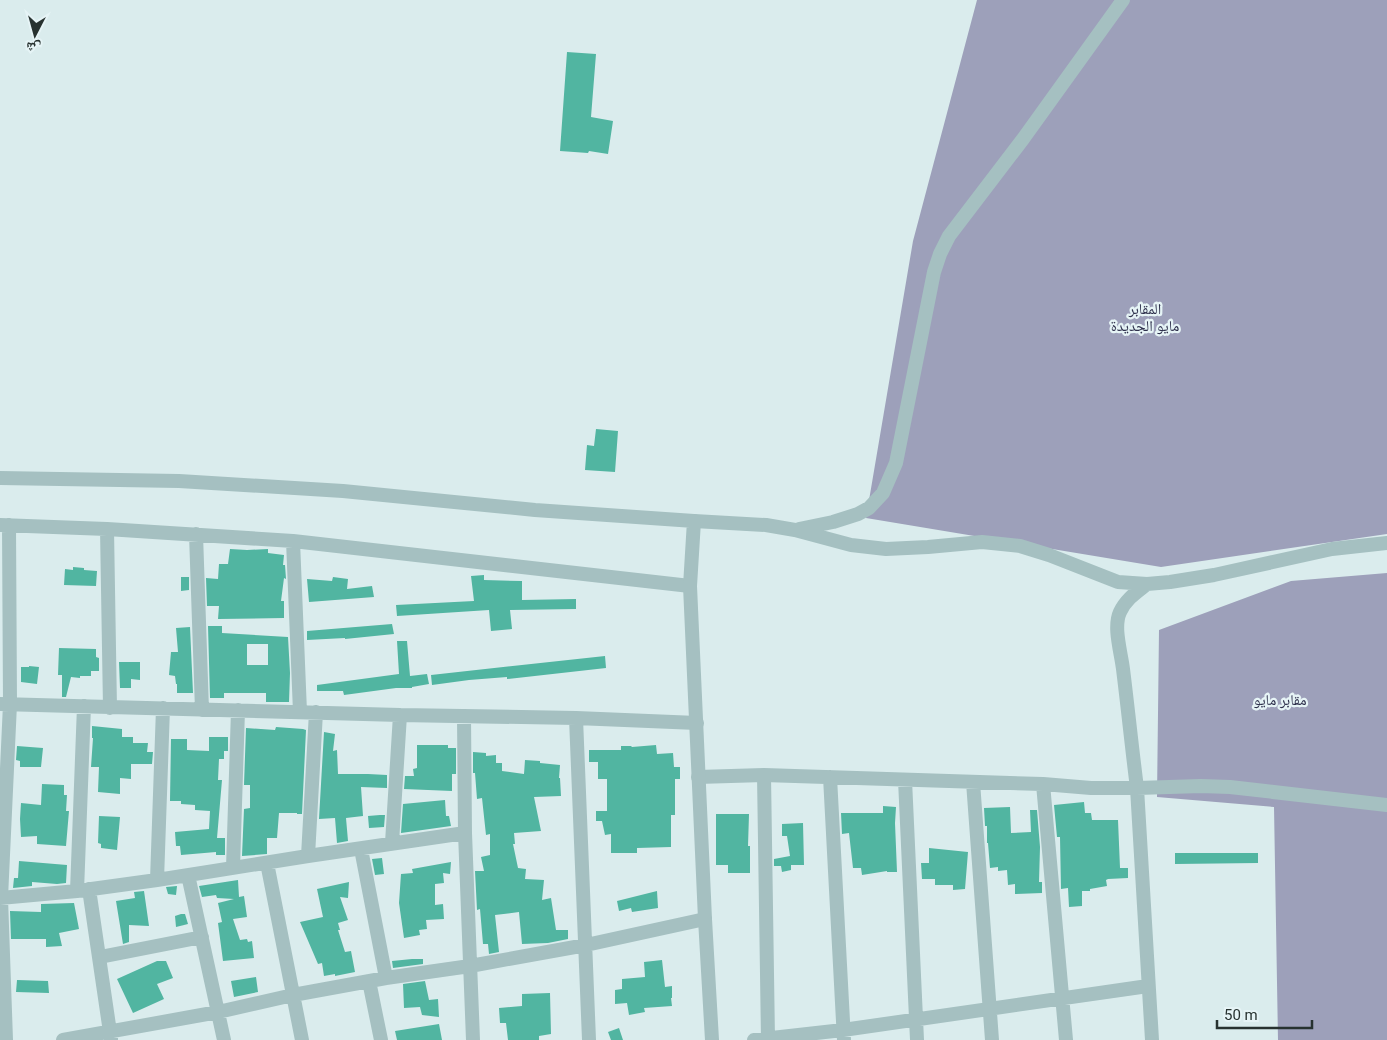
<svg xmlns="http://www.w3.org/2000/svg" width="1387" height="1040" viewBox="0 0 1387 1040" font-family="Roboto,'Noto Naskh Arabic',sans-serif">
<style>
.green{fill:#9da0ba}
.building{fill:#51b5a1;fill-rule:evenodd}
.lines{fill:none;stroke-linecap:round;stroke-linejoin:round}
.minor{stroke:#a5c0c1;stroke-width:14}
.tertiary{stroke:#a5c0c1;stroke-width:14}
.labels{text-anchor:middle;dominant-baseline:central;stroke-width:4.5;stroke-linejoin:round;paint-order:stroke}
.park-label{font-size:15px;fill:#2e304c;stroke:#e6f4f6}
</style>
<rect width="100%" height="100%" fill="#daeced"/>
<path class="green" d="M 977,0 L 1387,0 L 1387,534 L 1161,567 L 866,518 L 913,241 Z
M 1387,573 L 1387,1040 L 1278,1040 L 1274,807 L 1157,797 L 1159,630 L 1291,581 Z"/>
<path class="building" d="M 567,52 L 596,54 L 591,117 L 613,121 L 608,154 L 589,151 L 588,153 L 560,151 Z
M 596,429 L 618,431 L 615,472 L 585,470 L 587,445 L 594,446 Z
M 230,549 L 247,550 L 268,549 L 268,553 L 284,555 L 283,565 L 285,565 L 286,579 L 284,578 L 281,601 L 284,601 L 284,618 L 218,619 L 219,606 L 207,606 L 206,578 L 218,579 L 219,564 L 228,564 Z
M 73,567 L 84,568 L 84,570 L 97,571 L 96,586 L 64,585 L 65,569 L 73,570 Z
M 484,575 L 484,580 L 522,581 L 522,600 L 576,599 L 576,609 L 510,610 L 512,629 L 491,631 L 489,610 L 397,616 L 396,605 L 474,601 L 471,576 Z
M 181,577 L 189,577 L 189,590 L 181,591 Z
M 333,577 L 348,579 L 347,589 L 372,586 L 374,597 L 309,602 L 307,579 L 332,581 Z
M 392,624 L 394,634 L 345,639 L 345,638 L 307,640 L 307,631 Z
M 208,626 L 222,626 L 222,633 L 288,637 L 290,673 L 289,702 L 266,702 L 266,693 L 224,693 L 224,698 L 210,698 ZM 247,644 L 268,644 L 268,665 L 247,665 Z
M 190,627 L 193,693 L 177,693 L 177,684 L 176,684 L 175,676 L 169,675 L 171,652 L 178,652 L 176,628 Z
M 397,641 L 407,641 L 410,676 L 427,674 L 429,684 L 412,687 L 412,688 L 396,688 L 344,695 L 343,691 L 317,691 L 317,685 L 399,674 Z
M 59,648 L 96,649 L 96,657 L 99,658 L 99,671 L 91,671 L 91,676 L 80,676 L 80,678 L 71,677 L 66,697 L 62,697 L 62,675 L 58,675 Z
M 605,656 L 606,668 L 507,679 L 507,677 L 469,680 L 432,685 L 431,675 Z
M 119,662 L 140,662 L 140,680 L 131,679 L 131,688 L 120,688 Z
M 29,666 L 39,667 L 37,684 L 21,682 L 21,667 L 29,667 Z
M 92,726 L 122,729 L 122,737 L 133,737 L 133,743 L 148,743 L 147,752 L 153,752 L 152,764 L 131,764 L 131,779 L 120,778 L 120,794 L 98,792 L 99,767 L 91,767 L 93,738 L 92,738 Z
M 276,727 L 303,729 L 306,730 L 302,814 L 297,814 L 297,813 L 279,813 L 277,838 L 267,838 L 267,854 L 242,856 L 244,809 L 250,808 L 250,785 L 244,785 L 246,728 L 275,730 Z
M 324,732 L 335,734 L 333,751 L 337,750 L 338,774 L 368,774 L 387,775 L 387,788 L 361,787 L 363,816 L 346,818 L 348,841 L 337,843 L 335,818 L 319,819 Z
M 209,737 L 228,737 L 228,751 L 224,751 L 224,759 L 219,759 L 218,780 L 222,780 L 217,838 L 225,838 L 225,855 L 216,855 L 216,852 L 181,855 L 180,846 L 176,846 L 175,832 L 209,829 L 210,811 L 195,810 L 195,805 L 181,804 L 181,801 L 170,801 L 171,739 L 187,739 L 187,750 L 209,751 Z
M 417,745 L 448,745 L 448,748 L 456,748 L 456,774 L 452,774 L 452,791 L 404,789 L 405,776 L 414,776 L 413,769 L 417,768 Z
M 656,745 L 657,754 L 673,753 L 674,767 L 680,767 L 680,779 L 675,779 L 675,815 L 671,815 L 671,847 L 637,848 L 637,853 L 611,853 L 611,834 L 605,835 L 602,821 L 596,821 L 596,811 L 607,811 L 607,779 L 598,779 L 598,762 L 589,762 L 589,750 L 621,750 L 621,746 L 631,746 L 632,747 Z
M 17,746 L 43,748 L 41,767 L 20,767 L 20,761 L 16,760 Z
M 473,752 L 486,753 L 486,756 L 496,755 L 496,763 L 502,763 L 502,771 L 524,774 L 525,760 L 540,761 L 540,763 L 560,765 L 559,778 L 560,778 L 561,796 L 534,797 L 541,831 L 514,833 L 515,844 L 513,844 L 518,868 L 526,869 L 525,879 L 544,880 L 542,900 L 551,898 L 556,930 L 568,930 L 568,939 L 548,943 L 522,944 L 519,912 L 495,915 L 499,952 L 489,954 L 488,944 L 483,944 L 480,909 L 477,910 L 475,871 L 484,871 L 481,857 L 490,855 L 490,834 L 486,835 L 482,798 L 477,799 L 475,773 L 473,773 Z
M 42,784 L 64,785 L 64,795 L 67,795 L 66,811 L 69,811 L 66,846 L 37,844 L 37,836 L 21,837 L 20,819 L 21,803 L 41,805 Z
M 445,800 L 446,816 L 449,816 L 451,826 L 401,833 L 403,804 Z
M 1084,802 L 1085,813 L 1091,813 L 1092,820 L 1118,820 L 1120,868 L 1128,868 L 1128,878 L 1108,879 L 1106,880 L 1107,886 L 1090,889 L 1090,891 L 1082,891 L 1082,906 L 1069,907 L 1068,888 L 1061,889 L 1060,837 L 1057,837 L 1054,805 Z
M 883,806 L 896,807 L 895,823 L 897,872 L 887,872 L 887,871 L 862,875 L 861,868 L 853,868 L 849,833 L 842,834 L 841,813 L 883,813 Z
M 1010,807 L 1011,833 L 1031,832 L 1030,810 L 1037,810 L 1040,847 L 1039,882 L 1042,882 L 1042,893 L 1015,894 L 1015,884 L 1008,885 L 1007,870 L 998,871 L 998,867 L 990,868 L 988,843 L 987,843 L 987,826 L 985,826 L 984,808 Z
M 716,814 L 749,814 L 748,846 L 750,846 L 750,873 L 728,873 L 728,865 L 716,865 Z
M 380,815 L 385,815 L 384,827 L 369,828 L 368,816 Z
M 99,816 L 120,817 L 117,850 L 101,848 L 101,844 L 98,843 Z
M 803,823 L 804,865 L 791,865 L 791,870 L 782,872 L 781,866 L 774,866 L 774,859 L 790,856 L 787,836 L 782,836 L 782,824 Z
M 929,848 L 968,852 L 965,889 L 953,890 L 953,885 L 935,885 L 935,879 L 922,879 L 921,863 L 929,863 Z
M 1175,853 L 1258,853 L 1258,863 L 1175,864 Z
M 382,858 L 384,874 L 375,875 L 372,859 Z
M 19,861 L 67,865 L 66,883 L 57,884 L 32,882 L 32,886 L 13,888 L 14,878 L 18,878 Z
M 451,862 L 450,874 L 443,873 L 444,883 L 435,884 L 435,905 L 443,904 L 444,919 L 426,920 L 427,929 L 419,930 L 420,935 L 404,938 L 399,903 L 401,874 L 413,873 L 412,869 Z
M 238,880 L 239,897 L 244,896 L 247,917 L 233,919 L 240,940 L 247,939 L 248,942 L 252,941 L 254,958 L 223,961 L 218,923 L 222,922 L 218,903 L 234,899 L 217,898 L 216,895 L 202,897 L 199,886 Z
M 349,882 L 348,898 L 340,897 L 348,920 L 338,923 L 340,930 L 338,930 L 345,952 L 351,951 L 355,972 L 335,976 L 335,974 L 324,976 L 322,963 L 318,964 L 300,922 L 323,917 L 317,889 Z
M 177,886 L 176,895 L 168,894 L 166,887 Z
M 144,891 L 149,926 L 129,925 L 129,942 L 123,944 L 116,901 L 135,898 L 134,892 Z
M 657,891 L 658,908 L 632,912 L 631,908 L 619,911 L 617,901 Z
M 74,903 L 79,929 L 59,933 L 62,946 L 46,947 L 46,939 L 11,939 L 10,911 L 41,912 L 41,904 Z
M 181,914 L 185,914 L 188,924 L 176,927 L 175,916 Z
M 412,959 L 423,959 L 423,964 L 393,968 L 392,961 Z
M 662,960 L 665,987 L 672,986 L 672,998 L 671,998 L 672,1006 L 644,1008 L 645,1012 L 629,1015 L 627,1003 L 615,1004 L 615,990 L 622,989 L 622,979 L 645,977 L 644,962 Z
M 157,961 L 166,961 L 173,978 L 157,984 L 164,999 L 133,1013 L 117,979 Z
M 256,977 L 258,992 L 234,997 L 231,981 Z
M 17,980 L 48,981 L 49,993 L 16,992 Z
M 425,981 L 429,1000 L 438,999 L 439,1017 L 422,1015 L 420,1007 L 404,1008 L 403,984 Z
M 550,993 L 551,1034 L 539,1036 L 539,1040 L 508,1040 L 506,1023 L 500,1023 L 499,1008 L 522,1006 L 522,994 Z
M 439,1024 L 442,1040 L 397,1040 L 395,1031 Z
M 619,1028 L 623,1040 L 611,1040 L 608,1032 Z"/>
<g class="lines">
<path class="minor" d="M 694,521 L 766,525 L 795,530 L 851,545 L 886,549 L 928,547 L 982,542 L 1020,546 L 1049,555 L 1118,582 L 1147,584 L 1170,582 L 1214,575 L 1332,549 L 1387,543
M 0,525 L 107,529 L 293,541 L 690,586
M 107,529 L 110,708
M 799,529 L 833,522 L 858,514 L 869,508 L 883,493 L 896,463 L 934,272 L 940,254 L 949,236 L 1023,139 L 1123,0
M 196,534 L 202,710
M 293,541 L 300,712
M 1147,584 C 1137,592 1126,599 1120,612 C 1113,627 1121,652 1123,669 C 1128,709 1132,749 1137,788 L 1201,786 L 1230,787 L 1387,805
M 0,704 L 400,715 L 576,718 L 697,723
M 464,716 L 465,833 L 473,1040
M 576,718 L 589,1040
M 764,775 L 768,1040
M 698,777 L 764,775 L 1043,784 L 1091,788 L 1137,788 L 1152,1040
M 830,777 L 844,1040
M 905,780 L 917,1040
M 973,782 L 992,1040
M 1043,784 L 1066,1040
M 392,843 L 400,715
M 361,849 L 386,978
M 308,856 L 316,712
M 267,863 L 302,1040
M 233,868 L 238,710
M 188,875 L 224,1040
M 157,880 L 163,708
M 89,889 L 111,1039
M 77,891 L 84,706
M 0,898 L 77,891 L 157,880 L 308,856 L 465,833
M 100,957 L 202,937
M 369,981 L 381,1040
M 6,1040 L 1,898 L 10,704 L 9,525
M 63,1040 L 218,1012 L 293,995 L 386,978 L 470,966 L 586,945 L 705,919
M 754,1040 L 843,1030 L 1148,986"/>
<path class="tertiary" d="M 0,478 L 179,481 L 343,491 L 535,510 L 694,521 L 690,586 L 705,919 L 712,1040"/>
</g>
<g class="labels">
<g class="park-label">
<text x="1145" y="309">المقابر<tspan x="1145" dy="17">مايو الجديدة</tspan></text>
<text x="1280" y="700">مقابر مايو</text>
</g>
</g>
<g transform="translate(35 35) rotate(186)" stroke="#e6f4f6" stroke-width="4" paint-order="stroke">
<path d="M0-4L9 19L0 12L-9 19Z" fill="#273230"/>
<text y="-8" font-size="14" font-weight="bold" text-anchor="middle" fill="#273230">ش</text>
</g>
<path d="M1217 1020v8h95v-8" fill="none" stroke="#273230" stroke-width="2.5"/>
<text x="1224" y="1020" font-size="15" fill="#273230" stroke="#e6f4f6" stroke-width="4" paint-order="stroke">50 m</text>
</svg>
